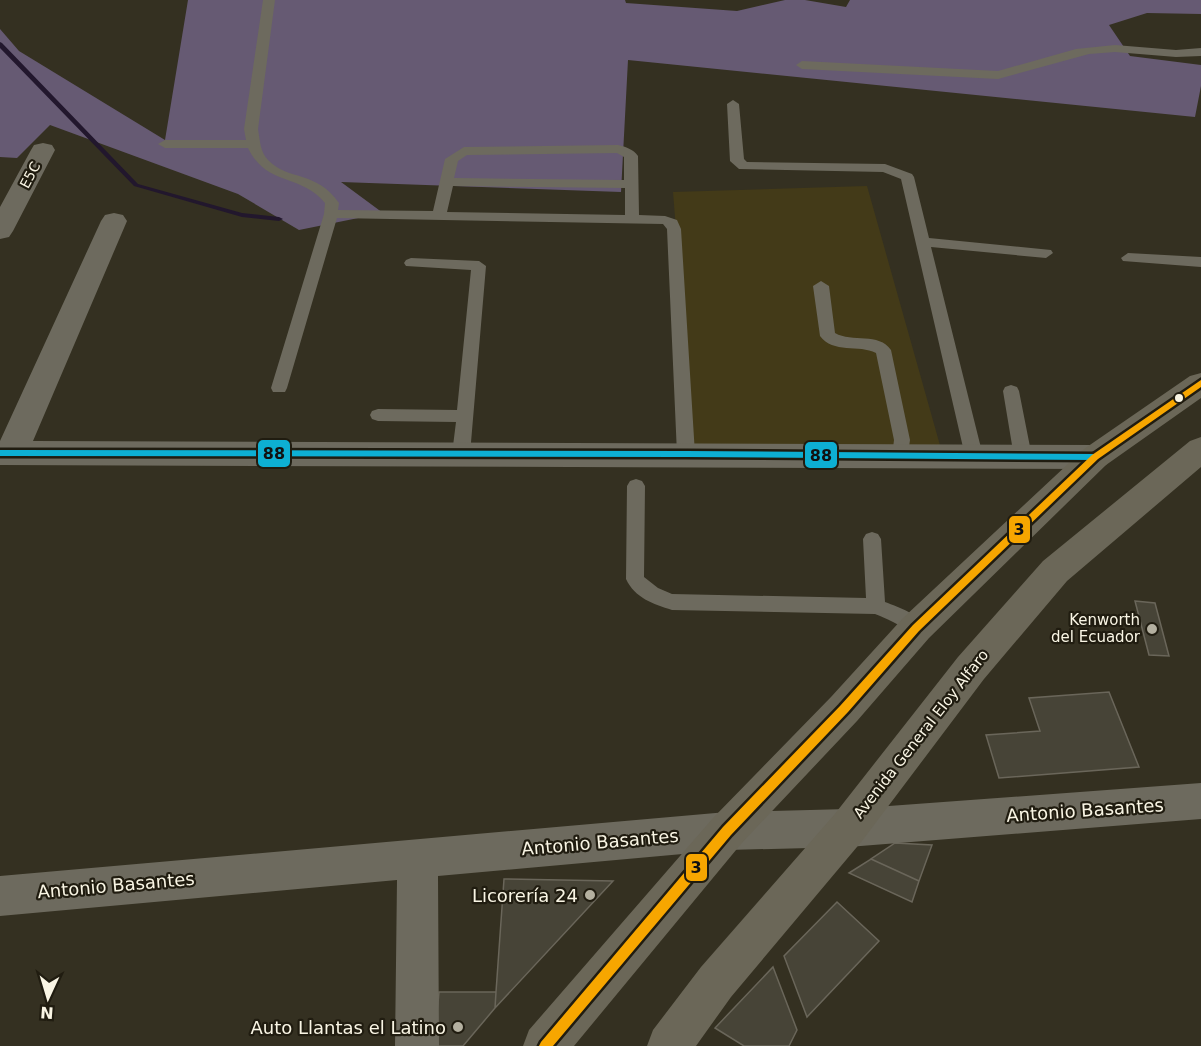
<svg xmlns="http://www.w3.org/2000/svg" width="1201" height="1046" viewBox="0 0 1201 1046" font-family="'DejaVu Sans',sans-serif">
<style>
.built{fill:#433a18}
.forest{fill:#665a73}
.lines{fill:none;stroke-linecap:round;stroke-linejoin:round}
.stream{fill:#22172d;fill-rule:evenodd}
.building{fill:#474437;stroke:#6a665a;stroke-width:1.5}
.lane{fill:#6d6a5e;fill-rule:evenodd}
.street{fill:#6d6a5e;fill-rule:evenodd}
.primary{fill:#6b6758;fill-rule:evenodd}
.bus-1-casing{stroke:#201c10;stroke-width:5}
.bus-2-casing{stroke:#201c10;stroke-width:5}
.bus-1{fill:#0dafd3;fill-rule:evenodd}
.bus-2{fill:#f7a600;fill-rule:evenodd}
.bus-dot{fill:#f9f5e4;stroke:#201c10;stroke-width:2}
.poi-dot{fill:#b4b0a0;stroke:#201c10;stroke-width:2}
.labels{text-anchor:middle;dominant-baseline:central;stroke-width:4.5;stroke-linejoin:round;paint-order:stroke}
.far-street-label{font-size:14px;fill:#f9f5e4;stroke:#201c10}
.poi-label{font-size:15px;fill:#f9f5e4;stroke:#201c10;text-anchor:end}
.street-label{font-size:15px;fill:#f9f5e4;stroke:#201c10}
.near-street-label{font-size:18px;fill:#f9f5e4;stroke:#201c10}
.near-poi-label{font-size:18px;fill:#f9f5e4;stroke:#201c10;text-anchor:end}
.line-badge{stroke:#201c10;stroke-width:2}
.pale-badge-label{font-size:16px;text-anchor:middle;font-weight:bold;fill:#111}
</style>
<rect width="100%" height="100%" fill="#343021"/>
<path class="built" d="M 867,186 L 943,456 L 694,454 L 673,192 Z"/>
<path class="forest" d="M 188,0 L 625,0 L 626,3 L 737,11 L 785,0 L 805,0 L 846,7 L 850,0 L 1201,0 L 1201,14 L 1147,13 L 1109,25 L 1130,56 L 1201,65 L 1201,86 L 1195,117 L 628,60 L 621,192 L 341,182 L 383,213 L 299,230 L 238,194 L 50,125 L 17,158 L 0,157 L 0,29 L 19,51 L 165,140 Z"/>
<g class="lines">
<path class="stream" d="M 0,42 L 2,43 L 138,184 L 242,213 L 279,217 L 283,219 L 279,221 L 242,217 L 134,186 L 0,48 Z"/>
</g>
<path class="building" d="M 1135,601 L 1155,603 L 1169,656 L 1149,655 Z
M 1109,692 L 1139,767 L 999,778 L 986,735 L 1040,731 L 1029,698 Z
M 895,843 L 932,845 L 919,881 L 871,859 Z
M 871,859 L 919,881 L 912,902 L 849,873 Z
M 504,879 L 613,881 L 495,1008 L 496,992 Z
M 837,902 L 879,941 L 807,1017 L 784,956 Z
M 773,967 L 797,1030 L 789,1046 L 744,1046 L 715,1028 Z
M 439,992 L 496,992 L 495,1008 L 463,1046 L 434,1046 Z"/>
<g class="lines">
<path class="lane" d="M 263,0 L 275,0 L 258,129 C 260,140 260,152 268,160 C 288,181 316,170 339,203 L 338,210 L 433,211 L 445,159 L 464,147 L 618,145 C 626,147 633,149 638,156 L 639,215 L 665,216 L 677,220 L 681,229 L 695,454 L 692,458 L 686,460 L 680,458 L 677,454 L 667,229 L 663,224 L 337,218 L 287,388 L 285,392 L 273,392 L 271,388 L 324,214 L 325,203 C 300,173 267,187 248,148 L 165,148 L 158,144 L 165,140 L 246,140 L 244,129 ZM 617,153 L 624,157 L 624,180 L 454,178 L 458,161 L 467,155 ZM 453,186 L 625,188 L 625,215 L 447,212 Z
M 1115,45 L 1176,50 L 1201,48 L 1201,56 L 1176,57 L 1115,52 L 1089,54 L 998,79 L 802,69 L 796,65 L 802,61 L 998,71 L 1076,49 Z
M 733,100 L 739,104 L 744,159 L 747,162 L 885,164 L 912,174 L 914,177 L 929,238 L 1051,250 L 1053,253 L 1046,258 L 931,247 L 983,456 L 980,461 L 974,462 L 968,461 L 965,456 L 901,179 L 883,172 L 739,169 L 730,161 L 727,104 Z
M 1128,253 L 1201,257 L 1201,267 L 1123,261 L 1121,258 Z
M 411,258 L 479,261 L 486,266 L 470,454 L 467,458 L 461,460 L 455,458 L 452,454 L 456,422 L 378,421 L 372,419 L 370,415 L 372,411 L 378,409 L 457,410 L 471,270 L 406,266 L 404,263 L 406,260 Z
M 821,281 L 829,286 L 835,333 C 852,343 879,332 891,350 L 910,440 L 907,461 L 901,462 L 895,461 L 892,456 L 894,440 L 876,353 C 859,344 833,354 820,336 L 813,286 Z
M 1011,385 L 1017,387 L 1019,391 L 1032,457 L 1029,462 L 1023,463 L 1017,462 L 1014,457 L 1003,391 L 1005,387 Z
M 636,479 L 642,481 L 645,486 L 644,577 L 658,588 L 672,594 L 866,598 L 863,539 L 866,534 L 872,532 L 878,534 L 881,539 L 885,602 C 900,608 918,613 926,628 L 923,634 C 909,638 904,627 893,622 C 887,619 881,616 875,614 L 672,610 C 653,604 635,598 626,579 L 627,486 L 630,481 Z"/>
<path class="street" d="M 43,143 L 52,145 L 55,150 L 13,231 L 9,237 L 0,239 L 0,207 L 31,150 L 34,145 Z
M 114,213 L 123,215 L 127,221 L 33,441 L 1095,445 L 1106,449 L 1111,457 L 1106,465 L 1095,469 L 0,465 L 0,441 L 101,221 L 105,215 Z
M 1201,783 L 1201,819 L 848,847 L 727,850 L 438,876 L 439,1046 L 395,1046 L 397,880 L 0,916 L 0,876 L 727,812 L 848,809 Z"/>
<path class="primary" d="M 1201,373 L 1201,398 L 1106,465 L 929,638 L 857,721 L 741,844 L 574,1046 L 523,1046 L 529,1030 L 713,818 L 831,697 L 903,618 L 1084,449 L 1190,376 Z
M 1201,437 L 1201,467 L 1067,581 L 984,679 L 862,841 L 731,997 L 696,1046 L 647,1046 L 653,1030 L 701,967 L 834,815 L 958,657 L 1043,561 L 1190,441 Z"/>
<g class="bus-1-casing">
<path id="bus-1" d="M 0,450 L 686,451 L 1095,454 L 1099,457 L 1095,460 L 686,457 L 0,456 Z"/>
</g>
<g class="bus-2-casing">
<path id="bus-2" d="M 1201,380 L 1201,387 L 1098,459 L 919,631 L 848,712 L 731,835 L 553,1046 L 539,1046 L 541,1042 L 723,827 L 840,706 L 913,625 L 1092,455 Z"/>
</g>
<use href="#bus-1" class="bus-1"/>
<use href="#bus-2" class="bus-2"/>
</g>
<circle class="bus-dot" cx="1179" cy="398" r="5"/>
<g class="poi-dot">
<circle cx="1152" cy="629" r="6"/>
<circle cx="590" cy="895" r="6"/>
<circle cx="458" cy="1027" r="6"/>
</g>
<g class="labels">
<g class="far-street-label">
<text transform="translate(30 175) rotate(-62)">E5C</text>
</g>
<g class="poi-label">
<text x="1140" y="620">Kenworth<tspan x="1140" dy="17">del Ecuador</tspan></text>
</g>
<g class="street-label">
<text transform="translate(921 734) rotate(-52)">Avenida General Eloy Alfaro</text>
</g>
<g class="near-street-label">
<text transform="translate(1085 810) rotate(-4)">Antonio Basantes</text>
<text transform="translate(600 842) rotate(-5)">Antonio Basantes</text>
<text transform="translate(116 885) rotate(-5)">Antonio Basantes</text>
</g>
<g class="near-poi-label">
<text x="578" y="895">Licorería 24</text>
<text x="446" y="1027">Auto Llantas el Latino</text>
</g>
</g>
<g class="line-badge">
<rect x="257" y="439" width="34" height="29" rx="6" fill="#0dafd3"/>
<rect x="804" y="441" width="34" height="28" rx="6" fill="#0dafd3"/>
<rect x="1008" y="515" width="23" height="29" rx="6" fill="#f7a600"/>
<rect x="685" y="853" width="23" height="29" rx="6" fill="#f7a600"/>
</g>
<g class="pale-badge-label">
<text x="274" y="459">88</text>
<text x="821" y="461">88</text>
<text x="1019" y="535">3</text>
<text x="696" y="873">3</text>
</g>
<g transform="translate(48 998) rotate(184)" stroke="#201c10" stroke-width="4.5" paint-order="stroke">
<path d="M0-4.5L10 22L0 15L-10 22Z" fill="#f9f5e4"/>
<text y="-9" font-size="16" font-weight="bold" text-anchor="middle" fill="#f9f5e4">N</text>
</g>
</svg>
